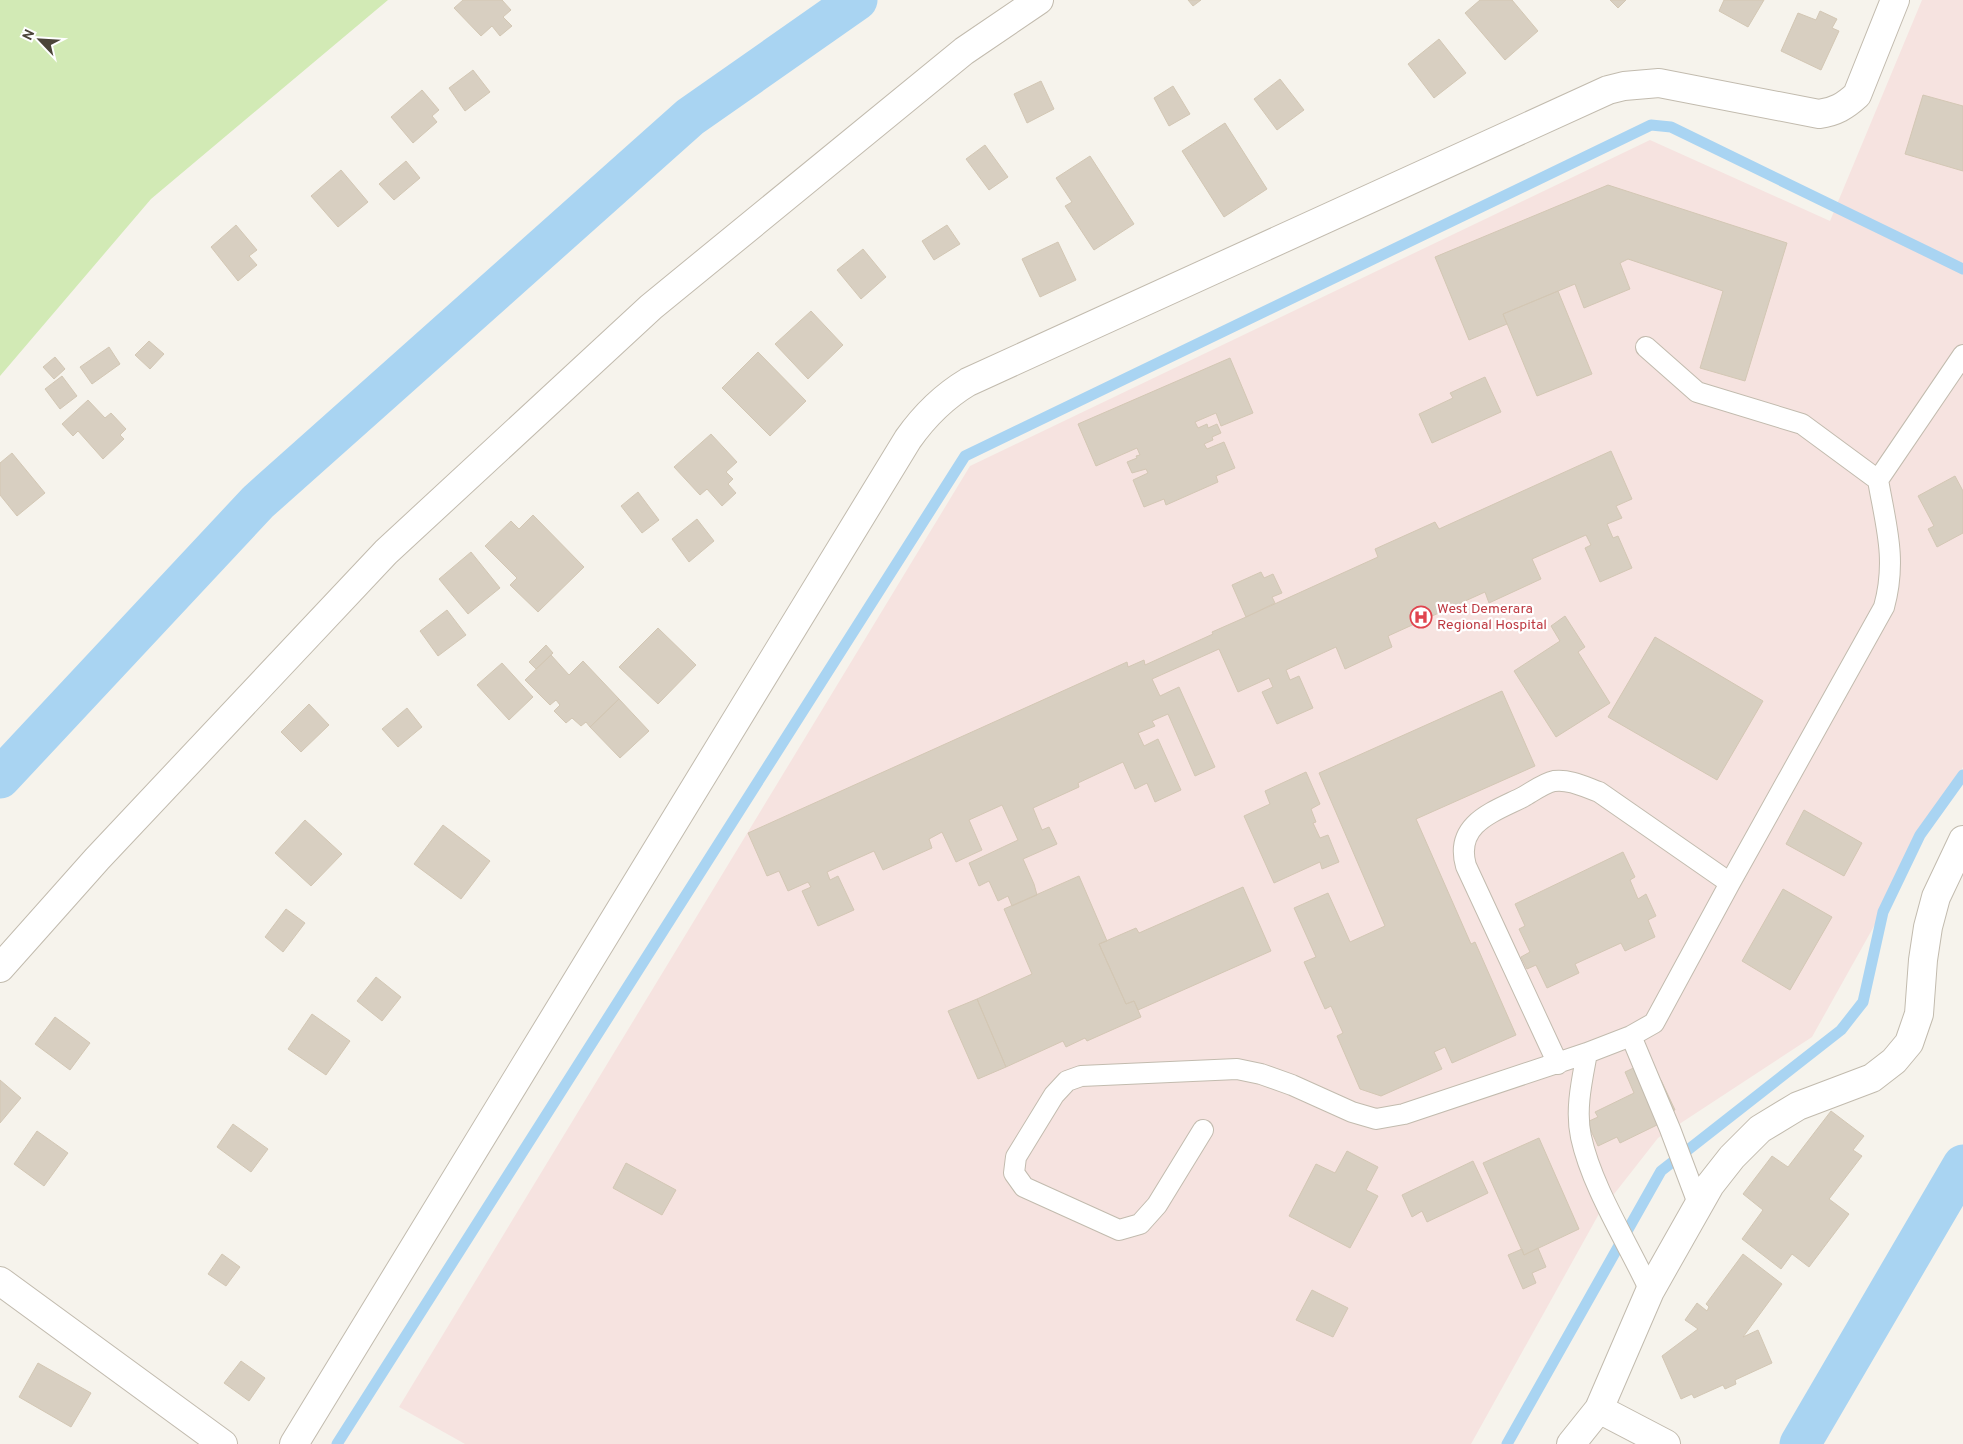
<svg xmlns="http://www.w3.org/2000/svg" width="1963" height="1444" viewBox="0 0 1963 1444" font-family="Overpass,sans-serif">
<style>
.medical{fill:#f6e3e0}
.green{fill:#d2eab5}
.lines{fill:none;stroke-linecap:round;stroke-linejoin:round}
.stream{stroke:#a9d4f2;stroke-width:11}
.canal{stroke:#a9d4f2;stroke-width:41}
.building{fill:#d8cfc1;stroke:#d3c7b4}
.service-casing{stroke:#c2bbae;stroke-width:22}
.minor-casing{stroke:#c2bbae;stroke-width:30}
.service{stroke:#fff;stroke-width:20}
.minor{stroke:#fff;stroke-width:28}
.labels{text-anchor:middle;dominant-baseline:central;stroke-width:4.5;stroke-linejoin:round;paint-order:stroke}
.health-label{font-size:14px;fill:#be3a42;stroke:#fff;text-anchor:start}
</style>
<rect width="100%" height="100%" fill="#f6f3ec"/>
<path class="medical" d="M 1922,0 L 1963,0 L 1963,767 L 1812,1037 L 1658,1138 L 1600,1212 L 1471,1444 L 465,1444 L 399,1407 L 970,466 L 1650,140 L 1830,221 Z"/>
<path class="green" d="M 0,0 L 388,0 L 151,199 L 0,376 Z"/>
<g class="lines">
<path class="stream" d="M 1803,1438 L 1814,1444
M 337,1444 L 965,456 L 1651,125 L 1671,127 L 1963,269
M 1507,1444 L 1661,1171 L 1841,1030 L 1863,1002 L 1883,912 L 1920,835 L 1963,775"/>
<path class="canal" d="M 0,778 L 258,502 L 690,117 L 857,0
M 1800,1444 L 1963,1165"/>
</g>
<path class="building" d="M 463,0 L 502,0 L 511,10 L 503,17 L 512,26 L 500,36 L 492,26 L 481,36 L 454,8 Z
M 1188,0 L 1201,0 L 1193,6 Z
M 1480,0 L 1512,0 L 1538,31 L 1505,60 L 1465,13 Z
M 1610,0 L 1626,0 L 1618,8 Z
M 1724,0 L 1764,0 L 1748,27 L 1719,11 Z
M 1820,11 L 1837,19 L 1832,28 L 1839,31 L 1821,70 L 1781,51 L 1798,13 L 1816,20 Z
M 1439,39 L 1466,73 L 1434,98 L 1408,64 Z
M 473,70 L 490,92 L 465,111 L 449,88 Z
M 1280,79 L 1304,110 L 1277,130 L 1254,99 Z
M 1041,81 L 1054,109 L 1027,123 L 1014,94 Z
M 1173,86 L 1190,114 L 1169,126 L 1154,98 Z
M 422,90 L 439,110 L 432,116 L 437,122 L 413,143 L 391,117 Z
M 1923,95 L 1963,106 L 1963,171 L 1905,154 Z
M 1225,123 L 1267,189 L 1224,217 L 1182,151 Z
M 985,145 L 1008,177 L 989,190 L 966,159 Z
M 1090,156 L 1134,224 L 1094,250 L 1065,206 L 1072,202 L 1056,178 Z
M 406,161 L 420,178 L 394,200 L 379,184 Z
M 341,170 L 368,202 L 338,227 L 311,196 Z
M 1608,185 L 1787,243 L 1745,381 L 1700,368 L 1723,291 L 1628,259 L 1620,263 L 1630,289 L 1584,308 L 1575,284 L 1503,314 L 1507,324 L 1469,340 L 1435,257 Z
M 236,225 L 257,250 L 249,256 L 257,265 L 238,281 L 211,247 Z
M 947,225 L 960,244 L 934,260 L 922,241 Z
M 1058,242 L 1076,280 L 1040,297 L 1022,259 Z
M 863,249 L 886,277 L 861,299 L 837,270 Z
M 1558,291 L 1592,374 L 1537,396 L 1503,314 Z
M 811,311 L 843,345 L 808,379 L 775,344 Z
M 149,341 L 164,354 L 150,369 L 135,355 Z
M 109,347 L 120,364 L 92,384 L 80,367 Z
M 758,352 L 806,401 L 770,436 L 722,388 Z
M 55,357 L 65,369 L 54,379 L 43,367 Z
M 1230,358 L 1253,413 L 1221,426 L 1216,413 L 1195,422 L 1198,428 L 1207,424 L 1208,428 L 1217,424 L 1221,433 L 1212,437 L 1213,440 L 1204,444 L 1207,449 L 1224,442 L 1235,468 L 1216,476 L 1218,482 L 1166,505 L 1164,499 L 1144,507 L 1133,480 L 1148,473 L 1146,469 L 1132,473 L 1127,462 L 1137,458 L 1136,456 L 1140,455 L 1137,448 L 1096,466 L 1078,424 Z
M 62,376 L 77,396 L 60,409 L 45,389 Z
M 1485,377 L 1501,412 L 1432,443 L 1419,414 L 1453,398 L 1450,393 Z
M 88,400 L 105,418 L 111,413 L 126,429 L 120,435 L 124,439 L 103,459 L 78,431 L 73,436 L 62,424 Z
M 711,434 L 737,462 L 726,472 L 733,479 L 728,484 L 736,493 L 722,506 L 707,489 L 700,495 L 674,467 Z
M 1611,451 L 1632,499 L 1616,506 L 1622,518 L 1607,524 L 1613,538 L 1618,536 L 1632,568 L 1600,582 L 1585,548 L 1591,545 L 1586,535 L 1532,559 L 1541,579 L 1489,603 L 1485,592 L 1388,636 L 1392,647 L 1345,669 L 1336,647 L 1286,670 L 1290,680 L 1299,676 L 1313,708 L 1277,724 L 1262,692 L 1273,687 L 1269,678 L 1238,692 L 1219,649 L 1152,679 L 1160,696 L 1179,687 L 1215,767 L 1195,776 L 1168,714 L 1152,721 L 1155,726 L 1138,733 L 1144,746 L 1158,739 L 1181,790 L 1155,802 L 1147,783 L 1135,789 L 1123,762 L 1078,783 L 1079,787 L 1033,808 L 1042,830 L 1049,827 L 1057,844 L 1023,859 L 1034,884 L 1037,895 L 1012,906 L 1008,896 L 998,901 L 989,881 L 979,886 L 969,863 L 1018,840 L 1002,805 L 969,820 L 982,850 L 956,862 L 942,832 L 929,839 L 932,848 L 883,870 L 874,851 L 827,872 L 830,880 L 838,876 L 854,910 L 818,926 L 802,891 L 811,887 L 808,882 L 788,891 L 779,871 L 767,876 L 748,833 L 1127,662 L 1128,667 L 1144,660 L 1145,665 L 1213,634 L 1212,632 L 1246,617 L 1378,557 L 1375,549 L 1435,522 L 1439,529 Z
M 12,453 L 45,493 L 17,516 L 0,495 L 0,463 Z
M 1955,476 L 1963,491 L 1963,533 L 1937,547 L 1928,529 L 1934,526 L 1918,496 Z
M 638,492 L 659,520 L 642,533 L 621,506 Z
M 533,515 L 584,567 L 538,612 L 510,585 L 517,578 L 485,546 L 511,521 L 519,529 Z
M 697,519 L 714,541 L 689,562 L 672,539 Z
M 471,552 L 500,588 L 468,614 L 439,579 Z
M 1261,572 L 1264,578 L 1273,574 L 1282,593 L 1272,597 L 1275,603 L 1246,617 L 1232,585 Z
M 447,610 L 466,635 L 438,656 L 420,631 Z
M 1565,616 L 1585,647 L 1578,652 L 1610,703 L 1556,737 L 1514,671 L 1560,641 L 1551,626 Z
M 658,628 L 696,665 L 658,704 L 619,667 Z
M 1655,637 L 1763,701 L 1717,780 L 1608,717 Z
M 546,645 L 553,653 L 536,669 L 529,662 Z
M 551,655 L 569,675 L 583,661 L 619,699 L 590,727 L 586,722 L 581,726 L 572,718 L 566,723 L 554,711 L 560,705 L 556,700 L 550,705 L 525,680 Z
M 502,663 L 533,697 L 509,720 L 477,685 Z
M 1502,691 L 1535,766 L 1416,819 L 1471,944 L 1475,942 L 1516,1035 L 1452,1063 L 1445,1047 L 1434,1052 L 1442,1069 L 1381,1096 L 1360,1089 L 1337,1036 L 1343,1033 L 1331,1006 L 1325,1009 L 1304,962 L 1316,957 L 1294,908 L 1328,893 L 1350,942 L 1385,926 L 1319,773 Z
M 619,699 L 649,731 L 620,758 L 590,727 Z
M 309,704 L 329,725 L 301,752 L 281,732 Z
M 407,708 L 422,727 L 398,747 L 382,729 Z
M 1306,772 L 1320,804 L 1311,809 L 1316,822 L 1313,823 L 1320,838 L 1328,835 L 1339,862 L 1322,869 L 1320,862 L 1274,883 L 1244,816 L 1270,804 L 1265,791 Z
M 1804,810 L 1862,843 L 1844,876 L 1786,844 Z
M 305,820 L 342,854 L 311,886 L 275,853 Z
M 443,825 L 490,861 L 461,899 L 414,864 Z
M 1623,852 L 1635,877 L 1630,880 L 1638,899 L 1646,894 L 1656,916 L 1648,920 L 1655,937 L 1625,951 L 1621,943 L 1575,964 L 1579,973 L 1547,988 L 1536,965 L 1527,969 L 1521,957 L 1530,952 L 1519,929 L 1525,926 L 1515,904 Z
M 1079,876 L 1107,941 L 1099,944 L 1126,1004 L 1134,1001 L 1141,1017 L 1087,1041 L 1085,1038 L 1066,1047 L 1063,1041 L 1006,1067 L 977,999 L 1032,974 L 1004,909 Z
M 1243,887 L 1271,951 L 1138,1010 L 1134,1001 L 1126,1004 L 1099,944 L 1136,928 L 1139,933 Z
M 1783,889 L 1832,917 L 1790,990 L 1742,961 Z
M 286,909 L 305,923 L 283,952 L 265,937 Z
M 376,977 L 401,997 L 382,1021 L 357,1001 Z
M 977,999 L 1006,1067 L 978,1079 L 948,1011 Z
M 312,1014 L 350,1041 L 326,1075 L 288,1049 Z
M 55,1017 L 90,1043 L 70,1070 L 35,1044 Z
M 1644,1063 L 1654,1084 L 1661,1080 L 1675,1110 L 1656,1118 L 1659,1124 L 1620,1143 L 1617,1137 L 1598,1146 L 1587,1122 L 1598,1117 L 1595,1112 L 1634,1093 L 1625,1072 Z
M 0,1080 L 21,1098 L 0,1123 Z
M 1831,1111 L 1864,1136 L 1853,1150 L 1862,1156 L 1829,1199 L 1849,1214 L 1809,1267 L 1792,1254 L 1781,1269 L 1742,1239 L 1763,1210 L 1743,1194 L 1772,1156 L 1788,1167 Z
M 233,1124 L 268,1149 L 251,1172 L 217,1147 Z
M 37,1131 L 68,1153 L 44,1186 L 14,1164 Z
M 1539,1138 L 1579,1229 L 1524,1255 L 1483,1163 Z
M 1347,1151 L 1378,1167 L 1366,1190 L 1378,1196 L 1350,1248 L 1289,1216 L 1316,1164 L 1335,1173 Z
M 1473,1161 L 1488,1193 L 1427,1222 L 1422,1211 L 1412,1217 L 1402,1195 Z
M 626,1163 L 676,1190 L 662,1215 L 613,1188 Z
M 1538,1248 L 1546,1267 L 1532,1273 L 1536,1283 L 1523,1289 L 1508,1255 L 1522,1249 L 1524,1255 Z
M 222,1254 L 240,1267 L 226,1286 L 208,1274 Z
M 1743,1254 L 1782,1284 L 1743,1337 L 1758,1330 L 1772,1363 L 1735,1380 L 1736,1384 L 1725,1389 L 1723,1385 L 1694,1398 L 1692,1394 L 1681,1399 L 1662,1356 L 1698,1329 L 1685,1320 L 1697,1303 L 1707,1311 L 1709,1307 L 1706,1304 Z
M 1312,1290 L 1348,1308 L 1333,1337 L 1296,1320 Z
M 241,1361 L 265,1378 L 249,1401 L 224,1383 Z
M 38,1363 L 91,1393 L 71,1427 L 19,1397 Z"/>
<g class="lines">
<g class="service-casing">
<path id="service" d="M 1646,347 L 1697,392 L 1802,424 L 1878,480 C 1886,526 1897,560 1884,607 L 1730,883 L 1654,1023 L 1631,1036 L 1587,1053 C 1582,1080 1575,1110 1581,1137 C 1592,1188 1628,1243 1650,1291
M 1878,480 L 1963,355
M 1631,1036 L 1670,1129 L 1699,1206
M 1558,1064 L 1466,866 C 1454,824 1493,812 1523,797 C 1532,792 1544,783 1554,781 C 1570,779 1585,787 1599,792 L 1730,883
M 1203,1130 L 1157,1205 L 1140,1224 L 1119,1230 L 1024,1187 L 1014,1173 L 1016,1157 L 1054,1095 L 1067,1081 L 1081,1076 L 1237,1069 L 1261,1074 L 1292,1085 L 1352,1112 L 1376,1119 L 1404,1114 L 1587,1053"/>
</g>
<g class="minor-casing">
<path id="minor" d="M 0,968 L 97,859 L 386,552 L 651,307 L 964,51 L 1039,0
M 0,1281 L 223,1444
M 1599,1409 L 1650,1291 L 1710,1185 L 1732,1157 L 1760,1129 L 1798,1106 L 1872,1078 L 1894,1061 L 1909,1043 L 1919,1014 L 1923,960 L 1928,927 L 1936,897 L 1963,840
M 294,1444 L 908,439 C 925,415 943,397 968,382 L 1608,90 L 1624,86 L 1659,83 L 1819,114 C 1835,112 1845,106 1857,95 L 1895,0
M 1571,1444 L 1599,1409 L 1666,1444"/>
</g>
<use href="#service" class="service"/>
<use href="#minor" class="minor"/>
</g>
<defs>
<g id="hospital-ring" transform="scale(1.125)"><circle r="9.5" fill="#fff" stroke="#e0444e" stroke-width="1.5"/><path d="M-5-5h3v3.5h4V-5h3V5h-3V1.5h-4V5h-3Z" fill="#e0444e"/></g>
</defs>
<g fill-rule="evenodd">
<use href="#hospital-ring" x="1421" y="617"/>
</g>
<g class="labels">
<g class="health-label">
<text x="1437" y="609">West Demerara<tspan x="1437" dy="16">Regional Hospital</tspan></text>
</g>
</g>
<g transform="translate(40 40) rotate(295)" stroke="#ffffff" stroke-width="4" paint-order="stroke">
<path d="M0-4L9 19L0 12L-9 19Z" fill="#4b4439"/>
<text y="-8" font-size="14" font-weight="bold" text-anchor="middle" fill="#4b4439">N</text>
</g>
</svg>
